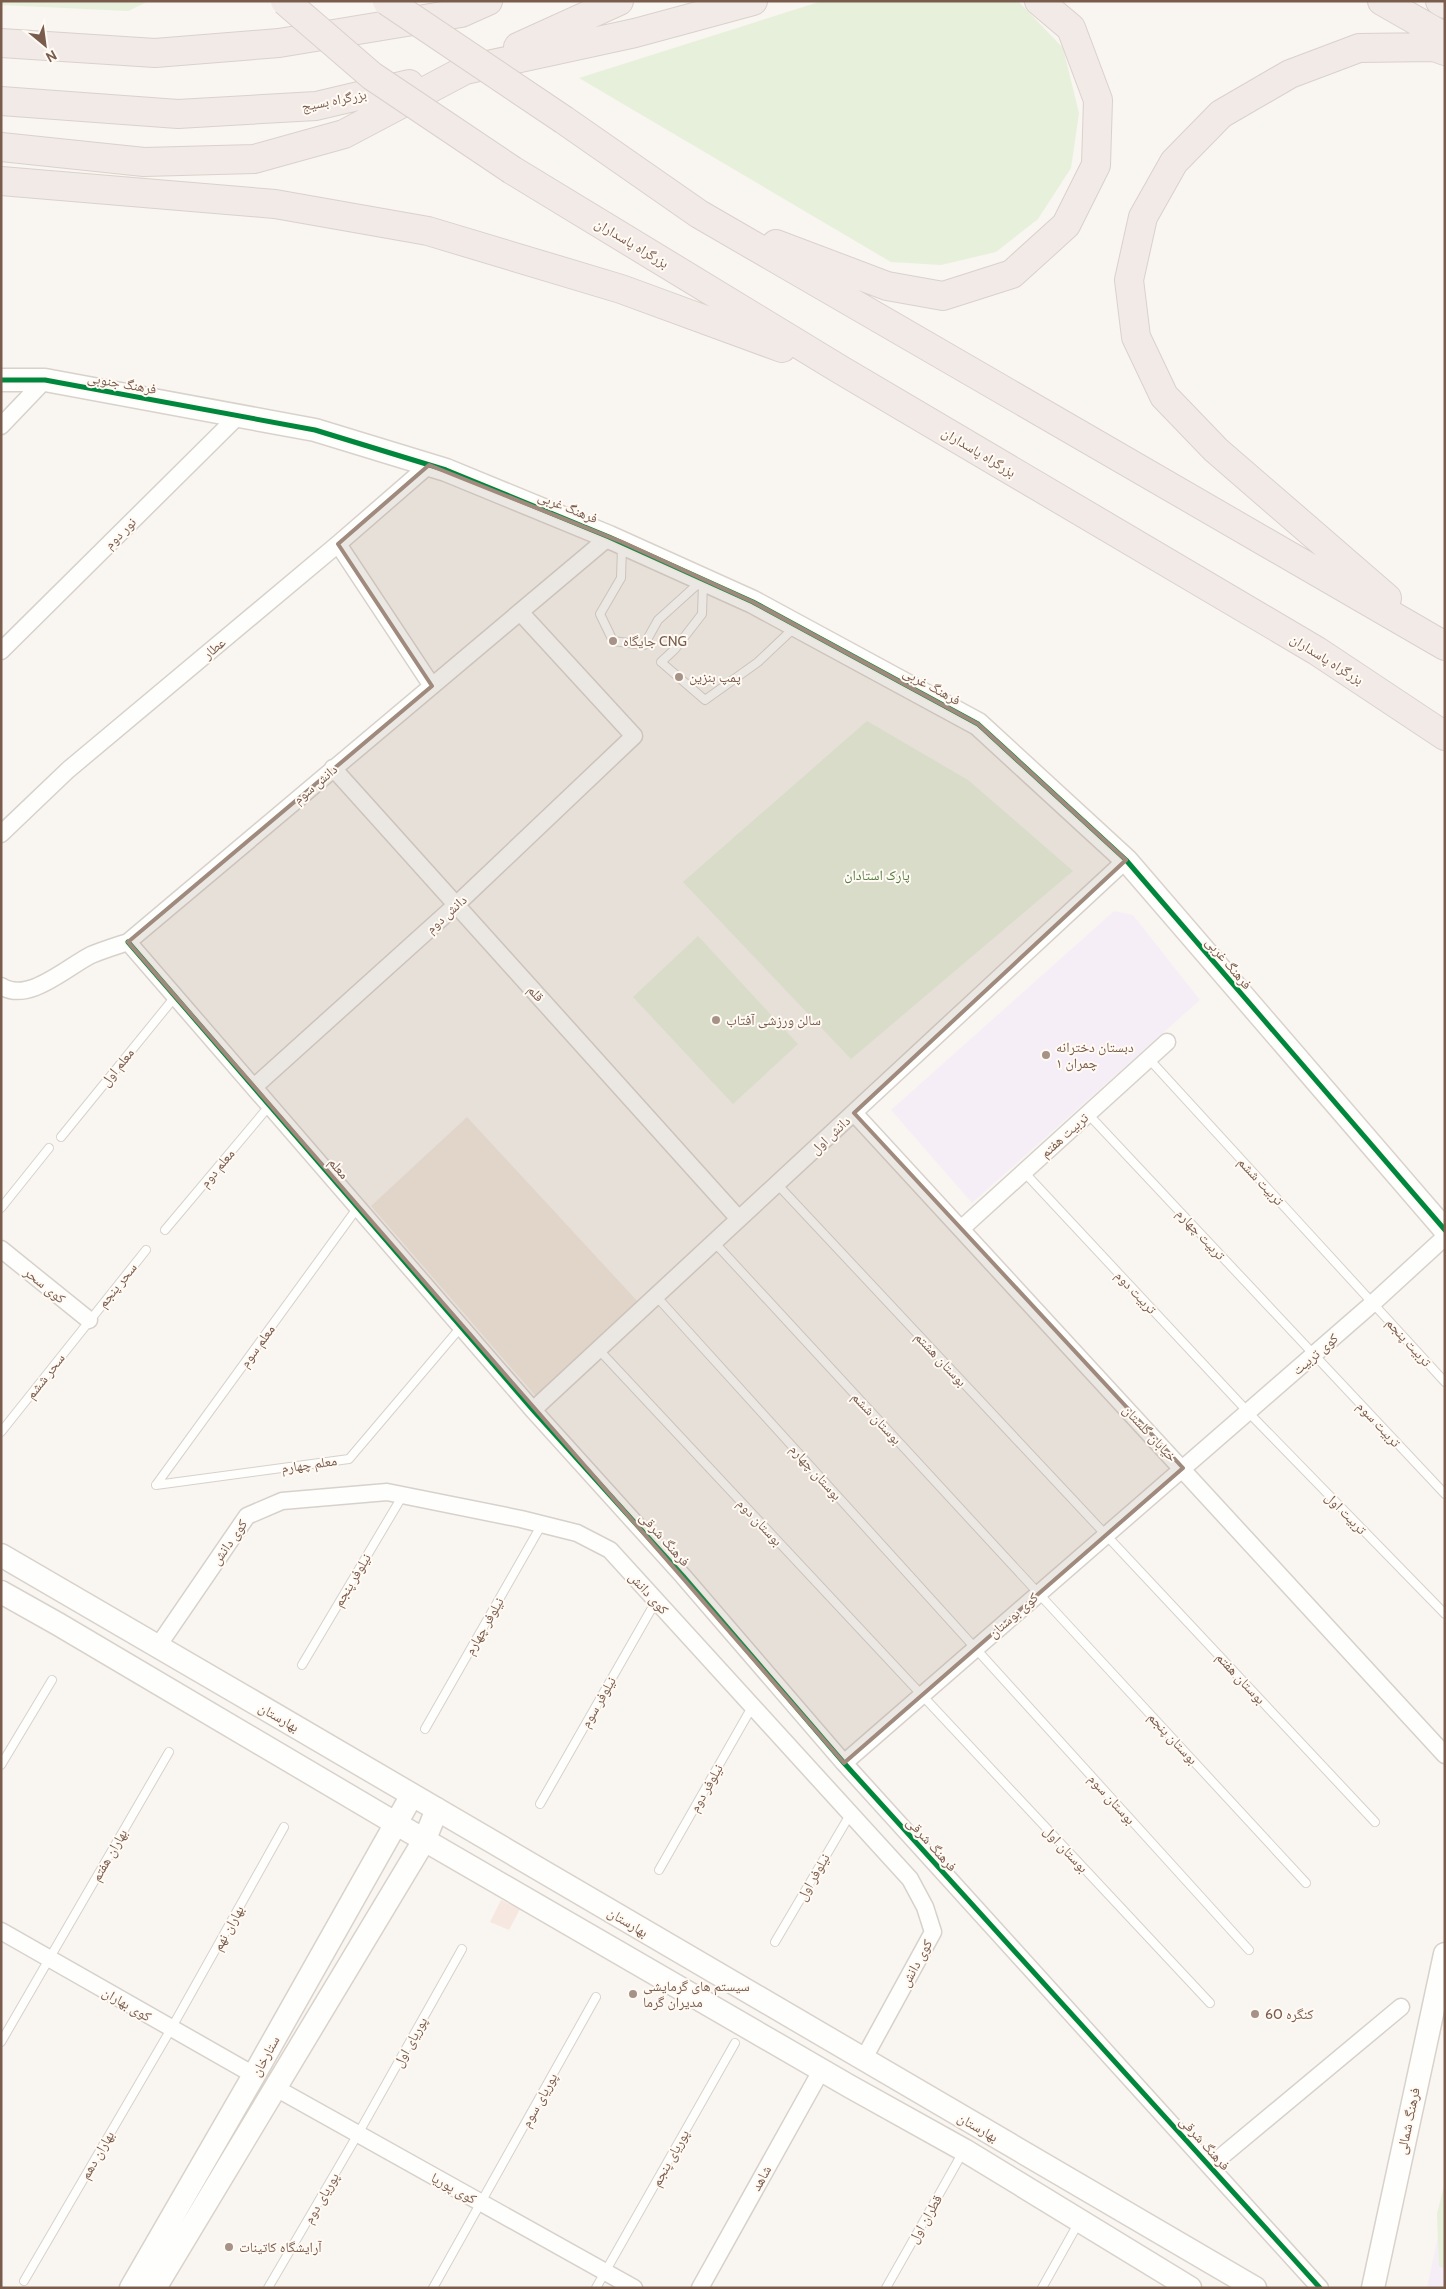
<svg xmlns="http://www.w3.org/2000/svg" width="1446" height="2289" viewBox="0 0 1446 2289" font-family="Cabin,'Noto Naskh Arabic',sans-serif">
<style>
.residential{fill:#f2e8de}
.commercial{fill:#f6e8e1}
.education{fill:#f6eef6}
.green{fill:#e7f0db}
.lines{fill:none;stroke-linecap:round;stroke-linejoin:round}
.lane-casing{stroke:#d7d1cb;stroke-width:10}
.street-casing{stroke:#d7d1cb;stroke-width:19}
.secondary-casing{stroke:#d9d2cb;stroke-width:25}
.highway-casing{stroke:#dad1cc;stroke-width:30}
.lane{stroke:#fefefd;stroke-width:8}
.street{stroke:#fefefd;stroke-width:16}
.secondary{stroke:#fefefd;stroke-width:22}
.highway{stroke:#f2eae7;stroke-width:28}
.highway-bridge-casing{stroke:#dad1cc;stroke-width:30;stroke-linecap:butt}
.highway-bridge{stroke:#f2eae7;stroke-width:28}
.cycleway-casing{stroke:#fffaf3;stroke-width:8}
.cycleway{stroke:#00873e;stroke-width:5}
.marked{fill:#9f8a7d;fill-opacity:0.2;stroke:#9f8a7d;stroke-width:4;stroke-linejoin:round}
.poi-dot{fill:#a69286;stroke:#fffaf3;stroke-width:2}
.labels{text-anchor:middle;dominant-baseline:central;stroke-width:4;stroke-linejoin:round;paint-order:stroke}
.street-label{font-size:14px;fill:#7a5c4d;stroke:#fffaf3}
.poi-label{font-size:14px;fill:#7a5c4d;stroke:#fffaf3;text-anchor:start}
.park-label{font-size:14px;fill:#537a41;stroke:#fffaf3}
</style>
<rect width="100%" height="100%" fill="#f9f5f0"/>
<path class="residential" d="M 467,1117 L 640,1304 L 539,1400 L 371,1206 Z"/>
<path class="commercial" d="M 501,1900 L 520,1909 L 509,1930 L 490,1922 Z"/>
<path class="education" d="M 1114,911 L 1133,915 L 1200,1000 L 972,1203 L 891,1110 Z
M 1445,2203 L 1445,2288 L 1427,2288 Z"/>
<path class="green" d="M 1,1 L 149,1 L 128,11 L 1,5 Z
M 822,1 L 1018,1 L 1063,48 L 1079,113 L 1071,168 L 1038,219 L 996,252 L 941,265 L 891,262 L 579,78 Z
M 867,721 L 968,780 L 1073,871 L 851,1059 L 683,882 Z
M 698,936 L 798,1044 L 733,1104 L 633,997 Z
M 1445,2182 L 1445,2269 L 1439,2266 L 1437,2214 Z"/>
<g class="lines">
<g class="lane-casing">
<path id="lane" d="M 622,547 L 621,578 L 600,614 L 613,641 L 644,645 L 658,620 L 700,582
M 703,583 L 702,614 L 675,649 L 661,662 L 705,700 L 758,662 L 795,627
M 1149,1059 L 1445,1382
M 1088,1114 L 1445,1494
M 61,1137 L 174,998
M 1024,1172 L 1248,1412 L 1445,1614
M 777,1184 L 1375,1822
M 1,1208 L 49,1148
M 165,1230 L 270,1105
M 714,1242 L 1306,1883
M 656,1296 L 1249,1950
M 599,1350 L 1210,2003
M 1,1432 L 146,1250
M 156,1485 L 349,1459 L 461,1327
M 156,1485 L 358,1207
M 302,1665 L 403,1495
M 425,1729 L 542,1524
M 1,1765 L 52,1680
M 540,1804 L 656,1601
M 659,1870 L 752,1707
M 775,1942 L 851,1813
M 1,2042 L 169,1752
M 24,2281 L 171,2029 L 284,1827
M 268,2288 L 358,2134 L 462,1949
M 433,2288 L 596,1997
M 596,2288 L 735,2043
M 886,2288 L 963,2152
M 1042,2288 L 1079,2222"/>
</g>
<g class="street-casing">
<path id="street" d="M 1,426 L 45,380
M 338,544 L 432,686
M 1,651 L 238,416
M 333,768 L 739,1219
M 1,834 L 68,770 L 338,544 L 429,465
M 128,942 L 533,1410 L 683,1576 L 844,1763 L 1320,2288
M 1,986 C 28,1004 67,967 91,955 C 103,950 116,946 128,942 L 609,537
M 254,1087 L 456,905 L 634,736 L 520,612
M 854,1113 L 1445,1755
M 961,1229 L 1167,1042
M 1,1249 L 89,1320
M 533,1410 L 1126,860
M 158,1646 L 247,1516 L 282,1501 L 387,1492 L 521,1519 L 577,1533 L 610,1550 L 910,1879 L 925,1907 L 933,1932 L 863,2060
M 844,1763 L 1373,1303 L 1445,1237
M 1,1931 L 254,2075
M 274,2087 L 634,2288
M 1210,2166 L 1401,2007
M 700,2288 L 822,2069"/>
</g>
<g class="secondary-casing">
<path id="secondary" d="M 1,380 L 45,380 L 315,430 L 446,470 L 609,537 L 753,602 L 978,724 L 1126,860 L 1445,1230
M 1,1555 C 420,1798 837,2045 1255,2288
M 1,1592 L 58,1624 L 395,1823 L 849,2086 L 964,2150 L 1190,2288
M 131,2288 L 254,2075 L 412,1795
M 155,2288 L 425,1839 L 437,1809
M 1373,2288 L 1445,1954"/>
</g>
<g class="highway-casing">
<path id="highway" d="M 1382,1 L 1445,37
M 1440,1 L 1445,4
M 1,43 L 155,53 L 279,43 L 461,13 L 488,1
M 518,47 L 619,1
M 1,101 L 178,114 L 316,106 L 409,84
M 564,120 L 699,214 L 1445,646
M 1,147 L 144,162 L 254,159 L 344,134 L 465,70 L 635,33 L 753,1
M 512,170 L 841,370 L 1317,651 L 1445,736
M 1,181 L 275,204 L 428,231 L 621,289 L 782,348
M 776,244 L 887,286 L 943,296 L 1012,274 L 1066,225 L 1096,165 L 1098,100 L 1071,28 L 1039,1
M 1387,598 L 1216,450 L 1164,396 L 1136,337 L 1129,280 L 1143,217 L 1174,162 L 1221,114 L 1290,74 L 1359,48 L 1434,47 L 1445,51"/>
</g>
<use href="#lane" class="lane"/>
<use href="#street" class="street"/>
<use href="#secondary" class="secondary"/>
<use href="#highway" class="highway"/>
<g class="highway-bridge-casing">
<path id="highway-bridge" d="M 285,1 L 372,76 L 512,170
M 387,1 L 564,120"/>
</g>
<use href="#highway-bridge" class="highway-bridge"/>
<g class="cycleway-casing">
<path id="cycleway" d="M 1,380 L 45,380 L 315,430 L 446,470 L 609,537 L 753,602 L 978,724 L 1126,860 L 1445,1230
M 128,942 L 533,1410 L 683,1576 L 844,1763 L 1320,2288"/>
</g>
<use href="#cycleway" class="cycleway"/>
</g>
<path class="marked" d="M 429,465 L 622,542 L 753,602 L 978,724 L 1126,860 L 854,1113 L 1183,1468 L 844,1763 L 128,942 L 432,686 L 338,544 Z"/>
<g class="poi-dot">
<circle cx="613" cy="641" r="5"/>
<circle cx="679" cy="677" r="5"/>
<circle cx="716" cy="1020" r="5"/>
<circle cx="1046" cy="1055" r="5"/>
<circle cx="633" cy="1994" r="5"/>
<circle cx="1255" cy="2014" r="5"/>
<circle cx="229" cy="2247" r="5"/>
</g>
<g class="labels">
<g class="street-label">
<text transform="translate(334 100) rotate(-11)">بزرگراه بسیج</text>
<text transform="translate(632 243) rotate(31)">بزرگراه پاسداران</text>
<text transform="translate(122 383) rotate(10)">فرهنگ جنوبی</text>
<text transform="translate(979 452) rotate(31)">بزرگراه پاسداران</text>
<text transform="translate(568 507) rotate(22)">فرهنگ غربی</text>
<text transform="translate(120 533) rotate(-45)">نور دوم</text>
<text transform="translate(214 648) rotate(-40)">عطار</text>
<text transform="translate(1327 659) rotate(32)">بزرگراه پاسداران</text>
<text transform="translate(932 686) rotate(29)">فرهنگ غربی</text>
<text transform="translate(315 784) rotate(-40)">دانش سوم</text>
<text transform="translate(446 914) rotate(-42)">دانش دوم</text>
<text transform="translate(1229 963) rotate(50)">فرهنگ غربی</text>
<text transform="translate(536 993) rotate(48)">قلم</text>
<text transform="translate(117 1067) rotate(-51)">معلم اول</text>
<text transform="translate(830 1135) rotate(-43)">دانش اول</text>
<text transform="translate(1064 1135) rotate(-42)">تربیت هفتم</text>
<text transform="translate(217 1168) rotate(-50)">معلم دوم</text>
<text transform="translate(339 1168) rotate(49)">معلم</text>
<text transform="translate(1261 1181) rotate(47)">تربیت ششم</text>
<text transform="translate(1201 1234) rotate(47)">تربیت چهارم</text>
<text transform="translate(45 1285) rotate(39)">کوی سحر</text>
<text transform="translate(117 1285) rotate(-51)">سحر پنجم</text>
<text transform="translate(1136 1292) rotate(47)">تربیت دوم</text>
<text transform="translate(1409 1342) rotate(48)">تربیت پنجم</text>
<text transform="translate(257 1346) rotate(-54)">معلم سوم</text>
<text transform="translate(1315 1354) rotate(-41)">کوی تربیت</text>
<text transform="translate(941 1359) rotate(47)">بوستان هشتم</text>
<text transform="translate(45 1376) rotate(-52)">سحر ششم</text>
<text transform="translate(877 1418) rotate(47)">بوستان ششم</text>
<text transform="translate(1379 1424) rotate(47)">تربیت سوم</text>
<text transform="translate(1150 1433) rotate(47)">خیابان گلستان</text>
<text transform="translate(309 1464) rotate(-8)">معلم چهارم</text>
<text transform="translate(816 1472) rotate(48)">بوستان چهارم</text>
<text transform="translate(1346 1513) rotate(46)">تربیت اول</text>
<text transform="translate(760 1522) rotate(47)">بوستان دوم</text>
<text transform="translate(665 1539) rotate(48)">فرهنگ شرقی</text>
<text transform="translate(229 1542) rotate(-55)">کوی دانش</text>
<text transform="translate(352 1580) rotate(-59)">نیلوفر پنجم</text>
<text transform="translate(649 1593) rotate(48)">کوی دانش</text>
<text transform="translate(1013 1615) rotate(-41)">کوی بوستان</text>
<text transform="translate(484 1626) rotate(-60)">نیلوفر چهارم</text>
<text transform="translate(1241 1678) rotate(47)">بوستان هفتم</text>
<text transform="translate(598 1702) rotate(-60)">نیلوفر سوم</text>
<text transform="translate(279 1717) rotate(30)">بهارستان</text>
<text transform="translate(1173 1738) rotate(47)">بوستان پنجم</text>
<text transform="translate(706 1788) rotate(-60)">نیلوفر دوم</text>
<text transform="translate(1112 1799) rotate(48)">بوستان سوم</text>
<text transform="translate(932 1844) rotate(48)">فرهنگ شرقی</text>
<text transform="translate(1066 1849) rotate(47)">بوستان اول</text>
<text transform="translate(109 1855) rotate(-60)">بهاران هفتم</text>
<text transform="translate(813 1877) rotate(-60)">نیلوفر اول</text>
<text transform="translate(628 1922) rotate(31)">بهارستان</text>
<text transform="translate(228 1928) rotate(-61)">بهاران نهم</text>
<text transform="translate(916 1963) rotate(-61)">کوی دانش</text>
<text transform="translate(127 2004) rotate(30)">کوی بهاران</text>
<text transform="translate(410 2042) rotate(-61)">پوریای اول</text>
<text transform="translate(265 2056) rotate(-61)">ستارخان</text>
<text transform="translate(539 2100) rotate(-61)">پوریای سوم</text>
<text transform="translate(1408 2121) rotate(-78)">فرهنگ شمالی</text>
<text transform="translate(978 2127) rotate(30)">بهارستان</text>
<text transform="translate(1205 2143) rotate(48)">فرهنگ شرقی</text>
<text transform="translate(97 2155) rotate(-60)">بهاران دهم</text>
<text transform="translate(670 2158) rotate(-61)">پوریای پنجم</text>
<text transform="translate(761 2178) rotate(-61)">شاهد</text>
<text transform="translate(454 2188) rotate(29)">کوی پوریا</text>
<text transform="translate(321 2198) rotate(-60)">پوریای دوم</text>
<text transform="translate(925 2219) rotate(-60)">قطران اول</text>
</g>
<g class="poi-label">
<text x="623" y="641">جایگاه CNG</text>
<text x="689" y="677">پمپ بنزین</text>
<text x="726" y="1020">سالن ورزشی آفتاب</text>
<text x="1056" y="1047">دبستان دخترانه<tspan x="1056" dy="16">چمران ۱</tspan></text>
<text x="643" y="1986">سیستم های گرمایشی<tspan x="643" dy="16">مدیران گرما</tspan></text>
<text x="1265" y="2014">کنگره 60</text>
<text x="239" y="2247">آرایشگاه کاتینات</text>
</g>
<g class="park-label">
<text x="877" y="875">پارک استادان</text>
</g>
</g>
<rect width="1446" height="2289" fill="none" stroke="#7a5c4d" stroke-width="5"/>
<g transform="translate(45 45) rotate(151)" stroke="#fffaf3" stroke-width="4" paint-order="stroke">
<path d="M0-4L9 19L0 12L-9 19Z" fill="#7a5c4d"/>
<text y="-8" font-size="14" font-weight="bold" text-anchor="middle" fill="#7a5c4d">N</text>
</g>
</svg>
